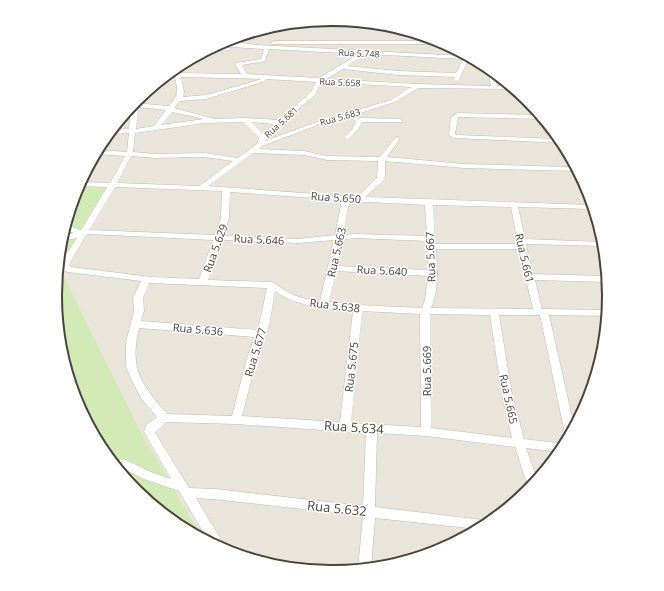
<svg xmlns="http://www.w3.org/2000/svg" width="664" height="591" viewBox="0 0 664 591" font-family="'Open Sans',sans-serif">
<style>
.residential{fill:#eae5da}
.green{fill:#d2eab5}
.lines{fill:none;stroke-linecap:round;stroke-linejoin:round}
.street-casing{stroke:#c2bbae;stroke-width:1}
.street{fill:#fff;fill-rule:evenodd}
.labels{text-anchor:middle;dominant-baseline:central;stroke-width:3;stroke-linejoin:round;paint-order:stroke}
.far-street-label{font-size:9px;fill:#4b4439;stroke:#fff}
.street-label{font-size:11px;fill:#4b4439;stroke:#fff}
.near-street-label{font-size:13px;fill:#4b4439;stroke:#fff}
.rim{fill:none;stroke:#4b4439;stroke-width:2}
</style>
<rect width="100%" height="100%" fill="#f6f3ec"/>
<path class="residential" d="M56 295a276 276 0 1 1 552 0a276 276 0 1 1-552 0Z"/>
<path class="green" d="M 78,187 L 113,188 L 60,269 L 142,435 L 203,539 L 178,525 L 136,491 L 102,449 L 76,401 L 61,349 L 56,295 L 61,241 Z"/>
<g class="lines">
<g class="street-casing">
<path id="street" d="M 278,24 L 389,25 L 398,28 L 273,26 Z
M 245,34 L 242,43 L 257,45 L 464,56 L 465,55 L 473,59 L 468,60 L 459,80 L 456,82 L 453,80 L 455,77 L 398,75 L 343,69 L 326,79 L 418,84 L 491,86 L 488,70 L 489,69 L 494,73 L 497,86 L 511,86 L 515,89 L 419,88 L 395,102 L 354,115 L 361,118 L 400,119 L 402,120 L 402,122 L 362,122 L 358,130 L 347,140 L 344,138 L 353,128 L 356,121 L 348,116 L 318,125 L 262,146 L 259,149 L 304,151 L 327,156 L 380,157 L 395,138 L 397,137 L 400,139 L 387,157 L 464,164 L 570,167 L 563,149 L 565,147 L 577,171 L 464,168 L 385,161 L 385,179 L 365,197 L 592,205 L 593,209 L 518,207 L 525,239 L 603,242 L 603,246 L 526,244 L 533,274 L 607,276 L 607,282 L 535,280 L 542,309 L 607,310 L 606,316 L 549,315 L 574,426 L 568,438 L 565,434 L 540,315 L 499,315 L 512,394 L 524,439 L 565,444 L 559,452 L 526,448 L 537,479 L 530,488 L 527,484 L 515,447 L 426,436 L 377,433 L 375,507 L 491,521 L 478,529 L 375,518 L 371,568 L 358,569 L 363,516 L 223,500 L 196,498 L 223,543 L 225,547 L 224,550 L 209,542 L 179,491 L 144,479 L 123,469 L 119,469 L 112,461 L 124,459 L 151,472 L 171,479 L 144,432 L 146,425 L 157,417 L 141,398 L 131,379 L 126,366 L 126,342 L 134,311 L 133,298 L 141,281 L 68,272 L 65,271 L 59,264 L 59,257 L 63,259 L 77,238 L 61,241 L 62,236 L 74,233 L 64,230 L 66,225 L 81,230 L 107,187 L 79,186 L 81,182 L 110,183 L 125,156 L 96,154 L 98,150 L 127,152 L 129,133 L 109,134 L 112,130 L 129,129 L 131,106 L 134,103 L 169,106 C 179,94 178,92 175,77 L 165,76 L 169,73 L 174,73 L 173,70 L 177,67 L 180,73 L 241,74 L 235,64 L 236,63 L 261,59 L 264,49 L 216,46 L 220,43 L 237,43 L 240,36 ZM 269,49 L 359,54 L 319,78 L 247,74 L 242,65 L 265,61 ZM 366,54 L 463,59 L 456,73 L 398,71 L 347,66 ZM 181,77 L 262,79 L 206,95 L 183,97 L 184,92 ZM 266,79 L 316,82 L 311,92 L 279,120 L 245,118 L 215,119 L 174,108 L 180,101 L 206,99 L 266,81 ZM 321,82 L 411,87 L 391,100 L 314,123 L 265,141 L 274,130 L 316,94 ZM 138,107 L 166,110 L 154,126 L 136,129 ZM 172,112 L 204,119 L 161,125 ZM 243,122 L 259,138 L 257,144 L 238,158 L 204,153 L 155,154 L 133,152 L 135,133 L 205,123 ZM 251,122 L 274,124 L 263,134 ZM 253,153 L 304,155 L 327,160 L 378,161 L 377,178 L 357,197 L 208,186 ZM 131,156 L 155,158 L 204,157 L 233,161 L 199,186 L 117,183 ZM 115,187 L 222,191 L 221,218 L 215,235 L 89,230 ZM 230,192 L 342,200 L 335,235 L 298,239 L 223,236 L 229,218 ZM 349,201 L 425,205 L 427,236 L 355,234 L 343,235 ZM 433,205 L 511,207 L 518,244 L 435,244 ZM 88,234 L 213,240 L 199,279 L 151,277 L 71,267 L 69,265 L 86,235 ZM 355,238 L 427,241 L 426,246 L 427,248 L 429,270 L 337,266 L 342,240 ZM 221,240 L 298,243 L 334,240 L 320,301 L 302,298 L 291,294 L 272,282 L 208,280 ZM 436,249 L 519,249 L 533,309 L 431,308 C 439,290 437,268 436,249 ZM 336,271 L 428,276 L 425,300 L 422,308 L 358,305 L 329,302 ZM 149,283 L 267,288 L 258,330 L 141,321 L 144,311 L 143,298 ZM 275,291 C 299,308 326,308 353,311 L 340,422 L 242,416 L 257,358 L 269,326 ZM 362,311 L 420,314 L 421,427 L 351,423 ZM 430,314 L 490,315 L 502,394 L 512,438 L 431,428 ZM 139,328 L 255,337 L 247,358 L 232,416 L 167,414 C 141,384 129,368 139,328 ZM 166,422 L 236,424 L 366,433 L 363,506 L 216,489 L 189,488 L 155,432 Z
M 274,41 L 440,41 L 445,44 L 272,44 L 271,43 Z
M 228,47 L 231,49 L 230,50 L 201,53 L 208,50 Z
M 457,113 L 540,115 L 543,119 L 458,117 L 455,134 L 457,135 L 559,139 L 562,143 L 454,138 L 449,135 L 451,117 Z"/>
</g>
<use href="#street" class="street"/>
</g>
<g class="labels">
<g class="far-street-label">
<text transform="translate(359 53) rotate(3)">Rua 5.748</text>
<text transform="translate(340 82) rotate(3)">Rua 5.658</text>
<text transform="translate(340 117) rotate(-16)">Rua 5.683</text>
<text transform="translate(281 122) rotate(-42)">Rua 5.681</text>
</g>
<g class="street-label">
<text transform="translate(336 197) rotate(4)">Rua 5.650</text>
<text transform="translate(259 239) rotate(3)">Rua 5.646</text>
<text transform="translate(215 248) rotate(-70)">Rua 5.629</text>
<text transform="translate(336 252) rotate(-77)">Rua 5.663</text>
<text transform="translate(430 257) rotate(-92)">Rua 5.667</text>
<text transform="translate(525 258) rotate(77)">Rua 5.661</text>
<text transform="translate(382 270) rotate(3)">Rua 5.640</text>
<text transform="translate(335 305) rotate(7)">Rua 5.638</text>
<text transform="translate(198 329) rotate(5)">Rua 5.636</text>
<text transform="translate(255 352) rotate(-73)">Rua 5.677</text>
<text transform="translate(351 367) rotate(-84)">Rua 5.675</text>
<text transform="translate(426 371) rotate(-90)">Rua 5.669</text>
<text transform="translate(509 399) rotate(78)">Rua 5.665</text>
</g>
<g class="near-street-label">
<text transform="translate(354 427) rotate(4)">Rua 5.634</text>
<text transform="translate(337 508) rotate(6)">Rua 5.632</text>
</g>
</g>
<path d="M0 0H664V591H0ZM331 26H333A269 269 0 0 1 602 295V296A269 269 0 0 1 333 565H331A269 269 0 0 1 62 296V295A269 269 0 0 1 331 26Z" fill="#fff" fill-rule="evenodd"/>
<path class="rim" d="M331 26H333A269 269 0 0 1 602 295V296A269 269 0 0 1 333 565H331A269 269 0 0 1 62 296V295A269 269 0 0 1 331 26Z"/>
</svg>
